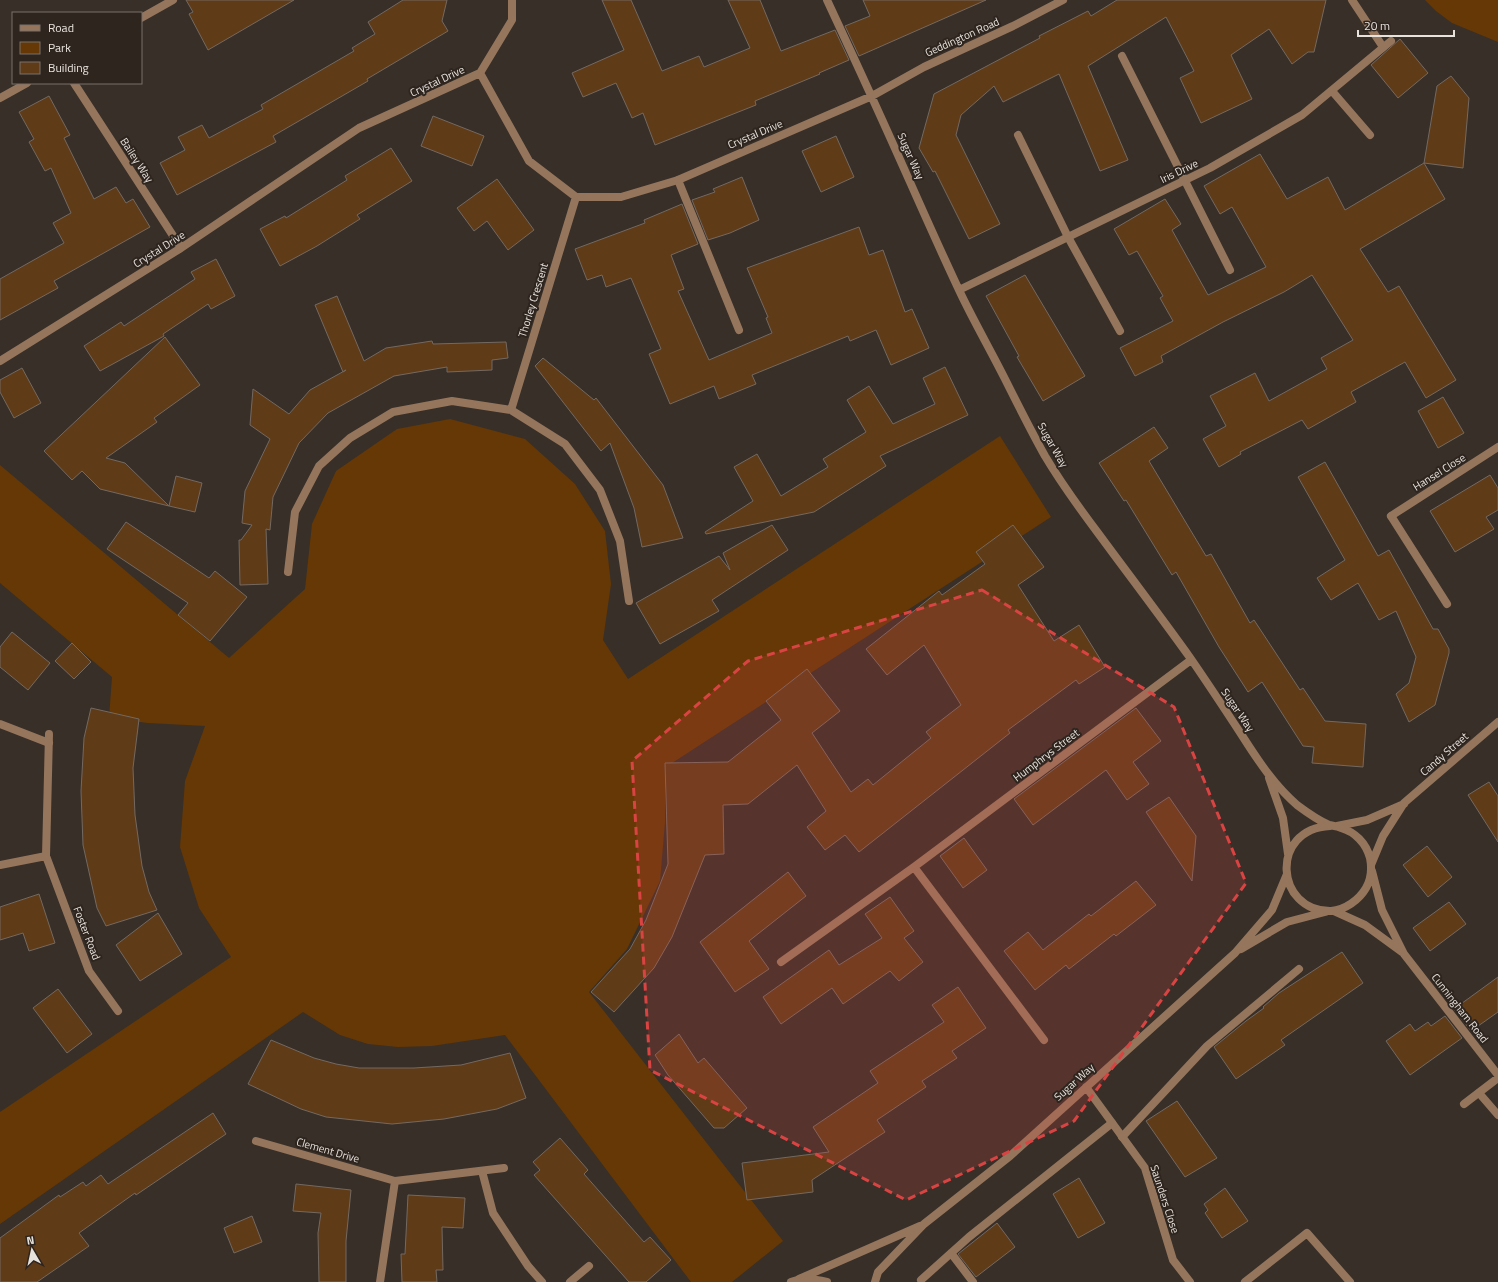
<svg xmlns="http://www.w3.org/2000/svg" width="1498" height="1282" viewBox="0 0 1498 1282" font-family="'Titillium Web',sans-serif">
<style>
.green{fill:#653805}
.building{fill:#603b18;stroke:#736961}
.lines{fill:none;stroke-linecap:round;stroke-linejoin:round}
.service{stroke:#95765d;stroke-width:8}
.minor{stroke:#95765d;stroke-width:8}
.marked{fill:#d94443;fill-opacity:0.2;stroke:#d94443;stroke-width:3;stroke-dasharray:8 5;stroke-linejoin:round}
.labels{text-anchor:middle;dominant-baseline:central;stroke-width:4;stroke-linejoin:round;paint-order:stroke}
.street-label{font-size:11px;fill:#e8e2dd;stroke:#2e251f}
</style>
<rect width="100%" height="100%" fill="#382f28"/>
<path class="green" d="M 1425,0 L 1498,0 L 1498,42 L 1452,23 L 1436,11 Z
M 450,419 L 525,439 L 575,484 L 605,531 L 611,584 L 603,640 L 628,679 L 1000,436 L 1051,517 L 669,765 L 665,788 L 665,822 L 660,881 L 627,949 L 589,992 L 783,1241 L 732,1282 L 691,1282 L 505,1035 L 432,1046 L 398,1047 L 368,1044 L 340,1035 L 303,1012 L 0,1224 L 0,1112 L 231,957 L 199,908 L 180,847 L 185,781 L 205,726 L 148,723 L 109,718 L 112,677 L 0,583 L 0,465 L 229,658 L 305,589 L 312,524 L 336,471 L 397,429 Z"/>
<path class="building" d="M 186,0 L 294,0 L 208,50 L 189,14 L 193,12 Z
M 403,0 L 447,0 L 442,21 L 448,31 L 367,79 L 368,81 L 273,136 L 276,142 L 177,195 L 160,163 L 185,150 L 178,137 L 202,125 L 209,138 L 263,109 L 261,105 L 354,51 L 352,48 L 375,34 L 368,22 Z
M 602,0 L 631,0 L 662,71 L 699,56 L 704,67 L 750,48 L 728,0 L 760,0 L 781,51 L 835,30 L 849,60 L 819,73 L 820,74 L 755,101 L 756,105 L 655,145 L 643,113 L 632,118 L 616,83 L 583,97 L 572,73 L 624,50 Z
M 863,0 L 986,0 L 859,56 L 845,26 L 870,16 Z
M 1117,0 L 1326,0 L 1314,52 L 1308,52 L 1292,64 L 1269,29 L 1231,55 L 1252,99 L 1201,123 L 1180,78 L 1194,71 L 1166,17 L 1088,66 L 1128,160 L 1100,171 L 1059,74 L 1003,102 L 994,86 L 961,115 L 956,135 L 1000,224 L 969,239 L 935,171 L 933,172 L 919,148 L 934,94 L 1040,38 L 1039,36 L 1088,11 L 1091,16 Z
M 1400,39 L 1428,73 L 1398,98 L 1371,65 Z
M 1451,76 L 1469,98 L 1463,168 L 1424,163 L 1437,86 Z
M 49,96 L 70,135 L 64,138 L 94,199 L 116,187 L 126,203 L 133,199 L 150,227 L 54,281 L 58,288 L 0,320 L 0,279 L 64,243 L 53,223 L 71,213 L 51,168 L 45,171 L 29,142 L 34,139 L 19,112 Z
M 433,116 L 484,136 L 472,166 L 421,146 Z
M 836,136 L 854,177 L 821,192 L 802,151 Z
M 391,148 L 412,181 L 357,215 L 360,219 L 317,246 L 280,266 L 260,229 L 285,216 L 286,218 L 347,180 L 345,176 Z
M 1260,154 L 1287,199 L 1328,177 L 1345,210 L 1424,163 L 1445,199 L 1360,249 L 1388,292 L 1399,286 L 1456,380 L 1426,398 L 1405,362 L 1351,392 L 1356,402 L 1308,429 L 1302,420 L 1240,452 L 1241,454 L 1219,467 L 1203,439 L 1226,426 L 1210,396 L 1255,373 L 1269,401 L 1327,369 L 1321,358 L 1353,340 L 1312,275 L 1284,292 L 1223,322 L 1161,356 L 1163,362 L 1135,376 L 1120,348 L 1173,321 L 1160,298 L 1163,296 L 1137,251 L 1129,255 L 1114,229 L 1165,199 L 1181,224 L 1172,230 L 1208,295 L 1266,267 L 1232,207 L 1220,214 L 1204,186 Z
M 742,177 L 759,220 L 730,233 L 708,240 L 692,200 L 715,192 L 713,189 Z
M 497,179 L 534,230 L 508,250 L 487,221 L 474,231 L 457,208 Z
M 682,204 L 698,244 L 671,255 L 684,289 L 678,291 L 709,360 L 772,333 L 766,318 L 768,317 L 747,268 L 859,227 L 869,255 L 883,250 L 905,312 L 912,309 L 929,348 L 891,365 L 876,330 L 850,341 L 848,336 L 752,375 L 756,384 L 719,399 L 714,386 L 670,404 L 649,354 L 661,349 L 631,278 L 606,287 L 602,275 L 587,280 L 575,249 L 645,223 L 644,220 Z
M 216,259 L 235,296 L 211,309 L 208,304 L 163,334 L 164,336 L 100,371 L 84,346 L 121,322 L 124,326 L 195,279 L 191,272 Z
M 1025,275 L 1085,376 L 1043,401 L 1017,357 L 1019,356 L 986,296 Z
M 337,296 L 364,361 L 386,348 L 432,341 L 433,344 L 506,342 L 508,358 L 492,360 L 492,370 L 447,372 L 447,367 L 394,376 L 328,413 L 299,443 L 273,497 L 270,530 L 266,529 L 268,584 L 240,585 L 239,540 L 241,540 L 252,525 L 242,523 L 245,491 L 270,439 L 250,425 L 253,389 L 289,414 L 310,390 L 346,370 L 343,372 L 315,305 Z
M 165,337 L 200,385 L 154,418 L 157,422 L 106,458 L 125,463 L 169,506 L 100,489 L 82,471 L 72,480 L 44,451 Z
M 543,358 L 594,400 L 596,398 L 663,485 L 683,538 L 642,547 L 634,508 L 610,443 L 601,451 L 535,366 Z
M 945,367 L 968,415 L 880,456 L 886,466 L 814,512 L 706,534 L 705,532 L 753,501 L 734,467 L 757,454 L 781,496 L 828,467 L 823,459 L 866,432 L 847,400 L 869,386 L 893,424 L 935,404 L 923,378 Z
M 22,368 L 41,403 L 14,418 L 0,392 L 0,380 Z
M 1443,397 L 1464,433 L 1438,448 L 1418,411 Z
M 1154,427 L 1168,448 L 1149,461 L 1206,556 L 1211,554 L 1250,623 L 1254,620 L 1300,690 L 1303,688 L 1325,721 L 1366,724 L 1363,767 L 1312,763 L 1314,747 L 1303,746 L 1262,682 L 1248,692 L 1219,647 L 1176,572 L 1172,575 L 1126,500 L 1124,501 L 1099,463 Z
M 1325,462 L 1378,556 L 1389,550 L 1433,629 L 1438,629 L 1449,649 L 1449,653 L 1435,705 L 1409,722 L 1396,694 L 1409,683 L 1416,657 L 1396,611 L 1379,620 L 1358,583 L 1331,600 L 1317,578 L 1345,560 L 1298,477 Z
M 1490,475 L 1498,488 L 1498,510 L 1486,517 L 1494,529 L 1455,552 L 1430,511 Z
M 176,476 L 202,483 L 195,512 L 169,506 Z
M 126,522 L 209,578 L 215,571 L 247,597 L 210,641 L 178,615 L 188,603 L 107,549 Z
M 772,525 L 788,550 L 712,600 L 719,611 L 660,644 L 636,603 L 719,556 L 730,570 L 723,553 Z
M 1013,525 L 1044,567 L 1018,585 L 1054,641 L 1079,625 L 1105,667 L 1079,684 L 1076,680 L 1008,730 L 1010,733 L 859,852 L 845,835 L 825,850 L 807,827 L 826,811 L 797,765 L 748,804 L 723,805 L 724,854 L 705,855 L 672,937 L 654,968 L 614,1012 L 591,992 L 630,949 L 646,920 L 668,864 L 665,763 L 728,762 L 781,720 L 766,701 L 807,669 L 840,711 L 812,733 L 851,792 L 868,779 L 873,785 L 931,738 L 926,732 L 961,705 L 924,645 L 887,675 L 866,649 L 939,591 L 942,595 L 985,564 L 976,552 Z
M 12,632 L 50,663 L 28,690 L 0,667 L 0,647 Z
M 72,643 L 91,662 L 74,679 L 55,661 Z
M 91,708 L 139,719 L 133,768 L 135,815 L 142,866 L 149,892 L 157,910 L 106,926 L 97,908 L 83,845 L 81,791 L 84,738 Z
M 1136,708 L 1161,741 L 1133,762 L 1149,784 L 1127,800 L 1106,770 L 1033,825 L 1014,799 Z
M 1489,782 L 1498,796 L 1498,842 L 1468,795 Z
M 1169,797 L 1196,836 L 1192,881 L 1146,812 Z
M 964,838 L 987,870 L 963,888 L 940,856 Z
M 1427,846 L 1452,877 L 1428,897 L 1403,865 Z
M 788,872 L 806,896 L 749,941 L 769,969 L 735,992 L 700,942 Z
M 1136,881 L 1156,905 L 1116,936 L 1114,934 L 1069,969 L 1066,965 L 1035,990 L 1004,951 L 1028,932 L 1043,950 L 1089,914 L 1091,916 Z
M 39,894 L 55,943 L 29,951 L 23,933 L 0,940 L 0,907 Z
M 890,897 L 914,931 L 904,938 L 923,962 L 899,981 L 890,971 L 843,1004 L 832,988 L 781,1024 L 763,997 L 829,950 L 839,965 L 882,938 L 865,914 Z
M 1449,902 L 1466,924 L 1430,951 L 1413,928 Z
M 158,913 L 182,954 L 140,981 L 116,945 Z
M 1342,952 L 1363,983 L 1281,1040 L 1285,1045 L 1236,1079 L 1214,1047 L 1246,1021 L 1264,1008 L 1263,1007 L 1279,993 Z
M 1498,977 L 1498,1012 L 1471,1031 L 1454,1009 Z
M 958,987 L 986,1028 L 952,1051 L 957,1058 L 922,1081 L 926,1087 L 877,1120 L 885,1132 L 812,1180 L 813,1192 L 747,1200 L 742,1163 L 829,1152 L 813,1127 L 878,1083 L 870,1071 L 944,1022 L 932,1005 Z
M 58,989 L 92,1034 L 67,1053 L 33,1008 Z
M 1445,1016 L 1462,1038 L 1410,1075 L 1386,1041 L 1410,1024 L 1415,1031 L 1428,1022 L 1431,1026 Z
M 679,1034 L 698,1063 L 704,1058 L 747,1108 L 724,1128 L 714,1128 L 668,1075 L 655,1055 Z
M 271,1040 L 314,1058 L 336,1064 L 359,1068 L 414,1068 L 461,1065 L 510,1053 L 526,1098 L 497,1109 L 444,1119 L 392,1124 L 326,1117 L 301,1109 L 248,1084 Z
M 1177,1101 L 1217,1158 L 1185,1177 L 1146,1121 Z
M 213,1113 L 226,1134 L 136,1195 L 135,1193 L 79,1233 L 89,1246 L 37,1282 L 0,1282 L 0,1238 L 59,1195 L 60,1197 L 83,1182 L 86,1186 L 101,1175 L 108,1184 Z
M 560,1138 L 588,1170 L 584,1174 L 644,1242 L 650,1237 L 671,1260 L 646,1282 L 629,1282 L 534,1175 L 540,1170 L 533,1162 Z
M 1079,1178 L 1105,1223 L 1078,1238 L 1053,1194 Z
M 296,1184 L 351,1190 L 346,1241 L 346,1282 L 319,1282 L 318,1233 L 321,1213 L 293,1211 Z
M 1225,1188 L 1248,1221 L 1222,1238 L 1205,1213 L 1208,1210 L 1204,1204 Z
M 408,1195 L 465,1198 L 463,1228 L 442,1227 L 443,1270 L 436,1270 L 437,1282 L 402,1282 L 401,1254 L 405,1254 Z
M 252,1216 L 262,1242 L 234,1253 L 224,1228 Z
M 997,1223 L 1015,1247 L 976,1277 L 958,1254 Z"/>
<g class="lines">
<path class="service" d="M 1352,0 L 1383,47
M 1122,56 L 1230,270
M 1018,135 L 1068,237 L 1120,331
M 678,180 L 739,330
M 1391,516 L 1447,604
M 0,724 L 49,743
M 1479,1093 L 1498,1115
M 1122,1137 L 1207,1046 L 1299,969
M 482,1171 L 493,1213 L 528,1266 L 542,1282
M 951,1253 L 973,1282
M 921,1280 L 969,1237 L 1112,1123
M 570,1282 L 589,1266"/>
<path class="minor" d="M 827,0 C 855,60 883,121 910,182 C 926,218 942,254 959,290 C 973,320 990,349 1005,379 C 1018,405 1031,431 1045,456 C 1061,483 1080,509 1098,533 C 1129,575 1161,617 1191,659 C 1209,685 1226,711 1243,737 C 1259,762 1275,786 1297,805 C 1305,811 1320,821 1329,825 C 1333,826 1337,826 1341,828 C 1355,832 1366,843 1370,858 C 1372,868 1371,879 1366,888 C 1359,900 1345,910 1331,911 C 1275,912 1269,829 1330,826
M 141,18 L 173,0
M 480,73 L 529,161 L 576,197 L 621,197 L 678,180 L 872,96 L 924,67 L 1013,26 L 1063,0
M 480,73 L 512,20 L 512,0
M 74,83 L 181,248
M 1332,91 L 1370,135
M 0,98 L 27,83
M 959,290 L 1210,168 L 1302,115 L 1391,41
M 0,361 L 181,248 L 359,128 L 480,73
M 511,410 L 576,197
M 1391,516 L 1498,447
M 288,572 L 295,512 L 319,466 L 350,438 L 393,412 L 452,401 L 511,410 L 565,444 L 600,490 L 620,541 L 629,601
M 1269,778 L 1283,818 L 1288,854
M 1337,826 L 1367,820 L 1404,804
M 46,856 L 49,734
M 0,865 L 46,856 L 89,971 L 118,1011
M 1371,865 L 1383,836 L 1404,803 L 1498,722
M 914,867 L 1044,1040
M 1372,871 L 1382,910 L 1404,954 L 1498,1075
M 1334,911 L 1365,925 L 1402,952
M 1241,949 L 1287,922 L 1325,912
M 781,962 L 914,867 L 1191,660
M 1086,1087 L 1145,1168 L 1173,1260 L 1190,1282
M 1464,1104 L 1498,1078
M 256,1141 L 395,1181 L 504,1168
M 799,1279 L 920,1226
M 380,1282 L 395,1181
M 791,1282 C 803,1277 814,1279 827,1282
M 875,1282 L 878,1272 L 924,1224 L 1010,1156 L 1235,953 L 1272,910 L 1287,874
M 1245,1282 L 1307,1233 L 1350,1282"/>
</g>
<path class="marked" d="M 982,590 L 1174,707 L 1246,883 L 1074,1121 L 906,1200 L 650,1070 L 632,761 L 748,661 Z"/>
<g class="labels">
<g class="street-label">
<text transform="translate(962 37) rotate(-24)">Geddington Road</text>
<text transform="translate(437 81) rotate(-25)">Crystal Drive</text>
<text transform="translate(755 134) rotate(-23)">Crystal Drive</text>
<text transform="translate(911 156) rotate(66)">Sugar Way</text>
<text transform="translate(137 160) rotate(57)">Bailey Way</text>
<text transform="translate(1179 171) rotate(-26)">Iris Drive</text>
<text transform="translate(159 249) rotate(-32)">Crystal Drive</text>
<text transform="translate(533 300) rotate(-73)">Thorley Crescent</text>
<text transform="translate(1053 445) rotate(60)">Sugar Way</text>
<text transform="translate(1439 472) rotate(-32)">Hansel Close</text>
<text transform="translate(1238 710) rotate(56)">Sugar Way</text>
<text transform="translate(1444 754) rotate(-41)">Candy Street</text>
<text transform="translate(1046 755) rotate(-37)">Humphrys Street</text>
<text transform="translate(87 933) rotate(69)">Foster Road</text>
<text transform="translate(1460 1008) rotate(52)">Cunningham Road</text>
<text transform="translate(1074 1082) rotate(-42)">Sugar Way</text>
<text transform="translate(328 1150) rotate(16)">Clement Drive</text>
<text transform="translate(1165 1199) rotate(72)">Saunders Close</text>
</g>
</g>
<rect x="12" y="12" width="130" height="72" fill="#2e251f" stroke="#78716b"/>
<rect x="20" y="25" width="20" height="6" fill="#95765d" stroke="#78716b"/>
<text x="48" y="32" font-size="12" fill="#e8e2dd">Road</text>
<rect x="20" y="42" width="20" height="12" fill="#653805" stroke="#78716b"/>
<text x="48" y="52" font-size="12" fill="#e8e2dd">Park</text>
<rect x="20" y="62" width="20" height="12" fill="#603b18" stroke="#78716b"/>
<text x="48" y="72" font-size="12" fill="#e8e2dd">Building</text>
<g transform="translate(32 1250) rotate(351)" stroke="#2e251f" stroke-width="3" paint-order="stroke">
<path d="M0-3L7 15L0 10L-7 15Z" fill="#e8e2dd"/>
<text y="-6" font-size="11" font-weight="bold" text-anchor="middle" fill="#e8e2dd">N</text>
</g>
<path d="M1358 30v6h96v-6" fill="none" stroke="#e8e2dd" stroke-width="2"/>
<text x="1364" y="30" font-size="12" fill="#e8e2dd" stroke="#2e251f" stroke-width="3" paint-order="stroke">20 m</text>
</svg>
